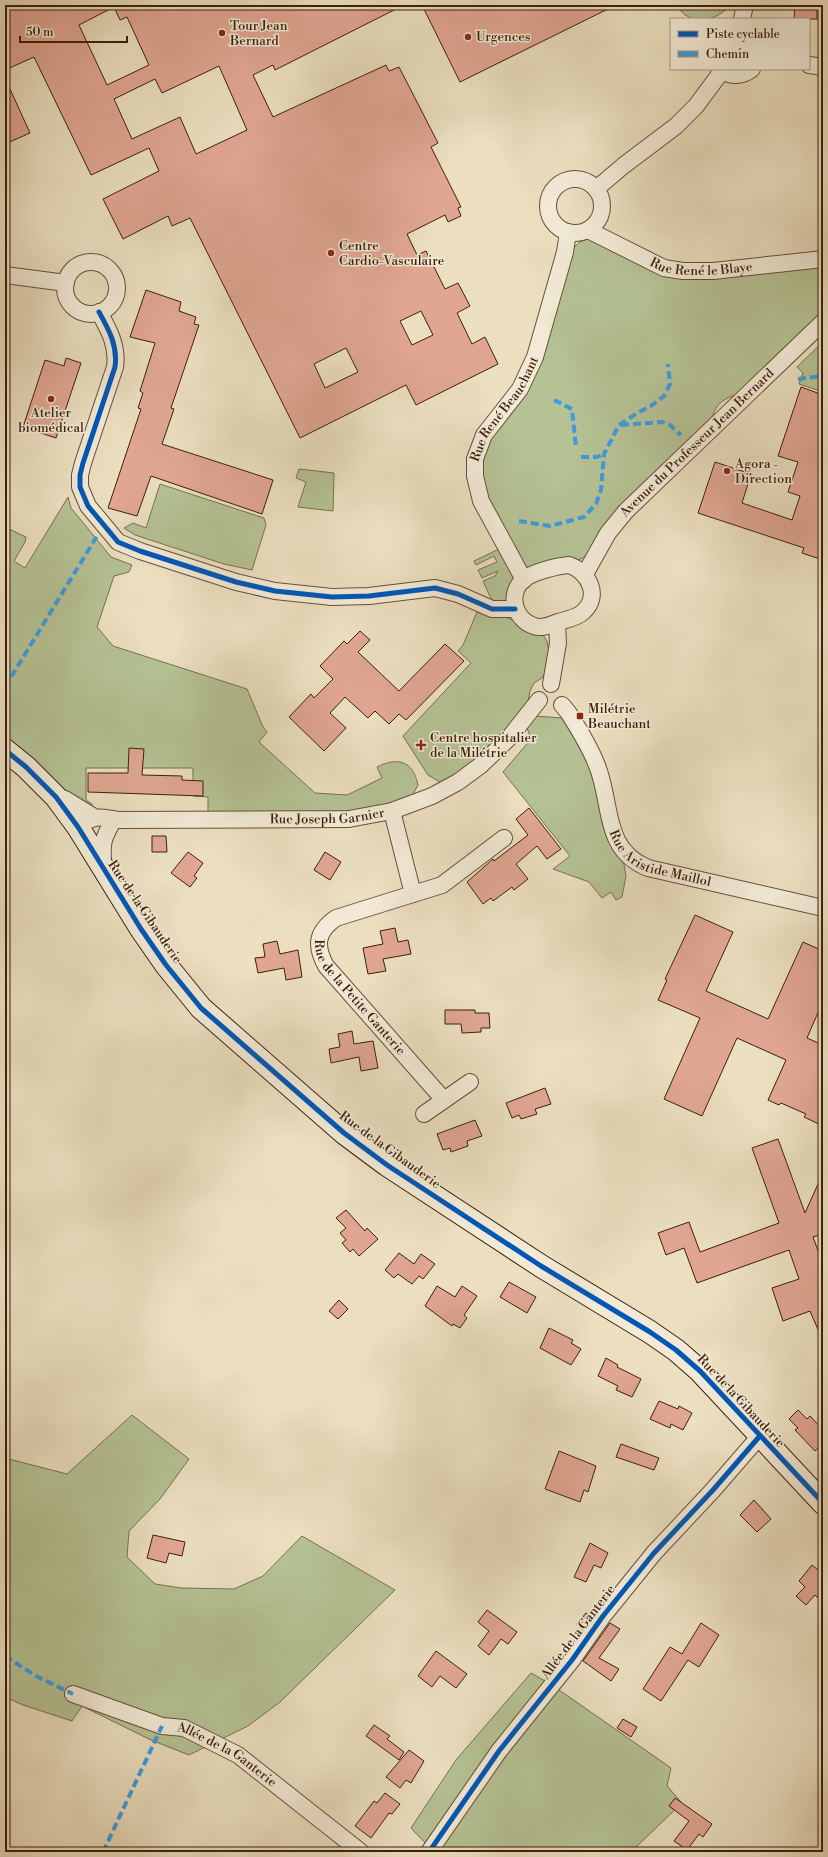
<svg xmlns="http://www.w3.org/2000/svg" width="828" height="1857" viewBox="0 0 828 1857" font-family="'Libre Bodoni',serif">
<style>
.green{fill:#b5c294;stroke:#79704f}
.building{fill:#e0a692;stroke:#3d1f0a;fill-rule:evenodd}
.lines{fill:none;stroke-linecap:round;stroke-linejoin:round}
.street-casing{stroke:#684f38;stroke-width:18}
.secondary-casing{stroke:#3d1f0a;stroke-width:24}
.street{stroke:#f2ead6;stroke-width:16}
.secondary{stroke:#f2ead6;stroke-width:22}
.quiet{stroke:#3f9bde;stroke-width:4;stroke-dasharray:8 4;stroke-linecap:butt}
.cycleway-casing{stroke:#f2ead6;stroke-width:8}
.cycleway{stroke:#0057b8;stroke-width:5}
.poi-dot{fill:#8f2418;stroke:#f2ead6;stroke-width:1.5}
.labels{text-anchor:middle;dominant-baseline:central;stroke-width:3;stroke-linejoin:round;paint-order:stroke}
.poi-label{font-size:13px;fill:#3d1f0a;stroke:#f2ead6;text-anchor:start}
.street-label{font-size:13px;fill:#3d1f0a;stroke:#f2ead6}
</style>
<rect width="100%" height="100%" fill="#ebdfc0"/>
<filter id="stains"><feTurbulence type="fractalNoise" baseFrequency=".005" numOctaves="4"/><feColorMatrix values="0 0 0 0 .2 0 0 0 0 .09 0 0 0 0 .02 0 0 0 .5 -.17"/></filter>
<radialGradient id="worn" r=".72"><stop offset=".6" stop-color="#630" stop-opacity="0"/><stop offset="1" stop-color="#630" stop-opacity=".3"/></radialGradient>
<path class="green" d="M 677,5 L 730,5 C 717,22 688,27 677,5 Z
M 588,239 L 594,239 L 667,275 L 823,263 L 823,313 L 739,394 C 722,399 715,404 711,422 L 587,556 L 574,562 L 531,570 L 523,564 L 488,500 L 483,486 L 482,463 L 485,446 L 518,403 L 572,249 L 581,241 Z
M 823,342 L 823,392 L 799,384 L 803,373 L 797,367 Z
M 299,469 L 334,473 L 333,511 L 298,507 L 306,482 L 296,478 Z
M 160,484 L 264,518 L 266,525 L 252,570 L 224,564 L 135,535 L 124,528 L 133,523 L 146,528 Z
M 68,497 L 71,508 L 111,557 L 132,565 L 129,572 L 114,576 L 97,627 L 113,646 L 247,689 L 263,727 L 267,732 L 259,742 L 315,793 L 347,795 L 382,778 L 377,767 C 397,757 413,760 418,785 L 412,796 L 380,807 L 341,813 L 208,812 L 208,797 L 193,796 L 193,768 L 86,768 L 86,800 L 92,804 L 90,810 L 71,799 L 5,743 L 5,527 L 26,537 L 25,542 L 14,561 L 25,568 Z
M 499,549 L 515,576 L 508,599 L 505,601 L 492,601 L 483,581 L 495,576 L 498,571 L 482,578 L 478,570 L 497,562 L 494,556 L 476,565 L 474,561 Z
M 477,612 L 506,617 L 543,635 L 547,641 L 549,652 L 546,671 L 542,678 L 534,683 L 530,691 L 528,701 L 511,724 L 493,746 L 449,780 L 440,782 L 428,775 L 403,736 L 471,663 L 458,651 L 463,645 Z
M 535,716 L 562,718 L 565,720 L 591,767 L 605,832 L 612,847 L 624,864 L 626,876 L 622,897 L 616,900 L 611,892 L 602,898 L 589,882 L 553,869 L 570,856 L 503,772 L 531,739 L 526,725 Z
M 132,1415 L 189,1459 L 160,1499 L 129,1531 L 127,1557 L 155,1584 L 181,1588 L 234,1589 L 263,1576 L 302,1536 L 395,1590 L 280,1702 L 248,1726 L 189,1755 L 151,1740 L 82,1706 L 72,1721 L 23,1705 L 5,1697 L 5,1458 L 67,1474 Z
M 531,1673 L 552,1685 L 671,1768 L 667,1786 L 682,1803 L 636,1847 L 615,1852 L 429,1852 L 431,1849 L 411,1828 L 456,1760 Z"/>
<path class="building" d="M 5,5 L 404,5 L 275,70 L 273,65 L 253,75 L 273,117 L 386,65 L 389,71 L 399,67 L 438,143 L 431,147 L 461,207 L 458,208 L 461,216 L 448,222 L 445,215 L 407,234 L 417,255 L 426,251 L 445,289 L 458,283 L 470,306 L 457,313 L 472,344 L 485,337 L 498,364 L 416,405 L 406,385 L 300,438 L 190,218 L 172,226 L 168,216 L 123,239 L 103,199 L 159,171 L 149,148 L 91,175 L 34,57 L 5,70 ZM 114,7 L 120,20 L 127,17 L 149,65 L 107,85 L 79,25 ZM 219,66 L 247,130 L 196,154 L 180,117 L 132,139 L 114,99 L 155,79 L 162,93 ZM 421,311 L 433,335 L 412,345 L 400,321 ZM 346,348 L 358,372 L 325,388 L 314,364 Z
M 422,5 L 616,5 L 460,82 Z
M 795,5 L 817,5 L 817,19 L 794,19 Z
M 5,78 L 30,133 L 5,144 Z
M 146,290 L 181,302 L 179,311 L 196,317 L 194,324 L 199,325 L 171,408 L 174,409 L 162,444 L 273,480 L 262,514 L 151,476 L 137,516 L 108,508 L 141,409 L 138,408 L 143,393 L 140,391 L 155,343 L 130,337 Z
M 66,358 L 81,363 L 56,438 L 23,427 L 45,360 L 64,366 Z
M 801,387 L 823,395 L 823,560 L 802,553 L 804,548 L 698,513 L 715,462 L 751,474 L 742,503 L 792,520 L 800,496 L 788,492 L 798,462 L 778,456 Z
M 360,631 L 370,640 L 358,652 L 399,691 L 445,644 L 464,661 L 406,720 L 399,714 L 389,724 L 375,711 L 368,718 L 345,697 L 330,713 L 346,728 L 324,751 L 289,717 L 311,694 L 314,698 L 333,679 L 320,666 L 344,641 L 347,644 Z
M 129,748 L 144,749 L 142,775 L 182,776 L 182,780 L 203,781 L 203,796 L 88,792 L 88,773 L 128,773 Z
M 529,808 L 561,849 L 547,859 L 537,846 L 516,864 L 528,879 L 514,890 L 512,887 L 493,901 L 491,898 L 483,904 L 467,882 L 493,859 L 494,861 L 528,835 L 516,819 Z
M 152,836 L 166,836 L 167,852 L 152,852 Z
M 188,852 L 203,863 L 194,876 L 197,878 L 190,887 L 171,873 Z
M 325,852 L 341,862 L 330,880 L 314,870 Z
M 695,915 L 733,932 L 706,991 L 768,1019 L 803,942 L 823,951 L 823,1001 L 807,1038 L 823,1045 L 823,1126 L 804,1117 L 806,1114 L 781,1103 L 779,1105 L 768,1100 L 786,1060 L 737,1038 L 702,1116 L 664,1099 L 700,1018 L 658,1000 L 667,980 L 665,979 Z
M 395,928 L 398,942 L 408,940 L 411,954 L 383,959 L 386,971 L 368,974 L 363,948 L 383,944 L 380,931 Z
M 277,941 L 280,954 L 298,950 L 302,977 L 286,980 L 284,968 L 258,973 L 255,958 L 265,957 L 263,944 Z
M 445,1010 L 475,1010 L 475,1013 L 489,1013 L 490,1028 L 481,1028 L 481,1032 L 462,1033 L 461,1024 L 445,1024 Z
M 352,1031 L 354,1044 L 373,1041 L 378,1068 L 361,1071 L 359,1057 L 331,1063 L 329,1049 L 340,1047 L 338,1034 Z
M 545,1088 L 551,1104 L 535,1109 L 537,1114 L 521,1119 L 519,1115 L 512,1118 L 506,1103 Z
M 475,1120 L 482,1136 L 467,1141 L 468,1146 L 451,1152 L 450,1148 L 443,1150 L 437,1134 Z
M 778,1139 L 805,1213 L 823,1173 L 823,1234 L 813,1237 L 823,1264 L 823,1341 L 810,1311 L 783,1321 L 772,1288 L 799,1279 L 789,1250 L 697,1283 L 684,1248 L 666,1255 L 658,1233 L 689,1222 L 700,1252 L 779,1223 L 752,1148 Z
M 346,1210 L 365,1231 L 367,1228 L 378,1239 L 359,1256 L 353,1249 L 350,1252 L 342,1243 L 346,1240 L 340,1233 L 346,1228 L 336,1218 Z
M 399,1253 L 414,1264 L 421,1254 L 435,1264 L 423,1279 L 419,1276 L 412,1284 L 398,1274 L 394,1278 L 385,1270 Z
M 509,1282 L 536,1297 L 527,1313 L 500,1297 Z
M 437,1286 L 455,1297 L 462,1286 L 477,1296 L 464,1315 L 467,1318 L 460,1328 L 453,1324 L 452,1326 L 425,1306 Z
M 339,1300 L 348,1309 L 338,1319 L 329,1311 Z
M 549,1328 L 573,1340 L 571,1343 L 581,1349 L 571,1365 L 540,1348 Z
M 606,1358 L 618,1365 L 617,1367 L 641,1379 L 632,1397 L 616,1390 L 618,1386 L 598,1376 Z
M 659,1401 L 678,1409 L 679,1406 L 692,1413 L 683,1430 L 671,1424 L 670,1428 L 650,1419 Z
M 798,1410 L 807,1419 L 810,1416 L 823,1430 L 823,1444 L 815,1451 L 795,1430 L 798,1428 L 789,1419 Z
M 621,1444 L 659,1458 L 654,1470 L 616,1457 Z
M 559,1451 L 596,1466 L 588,1492 L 584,1490 L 580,1502 L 545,1489 Z
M 754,1500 L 771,1519 L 757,1532 L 740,1515 Z
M 153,1535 L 185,1542 L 182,1556 L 169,1553 L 166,1563 L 147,1558 Z
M 590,1543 L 608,1553 L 601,1568 L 594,1565 L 586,1582 L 574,1577 Z
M 812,1565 L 823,1574 L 823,1603 L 815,1595 L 806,1605 L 796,1596 L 805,1587 L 799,1581 Z
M 487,1610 L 517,1632 L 508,1644 L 501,1639 L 489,1655 L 478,1646 L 489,1631 L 478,1622 Z
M 586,1613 L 591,1617 L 582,1629 L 577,1624 Z
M 610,1623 L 620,1629 L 599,1658 L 619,1669 L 611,1681 L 583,1661 Z
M 701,1623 L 719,1635 L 699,1667 L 688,1660 L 661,1701 L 643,1689 L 670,1647 L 682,1654 Z
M 436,1651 L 467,1674 L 456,1688 L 440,1676 L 432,1687 L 418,1676 Z
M 623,1719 L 637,1727 L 631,1737 L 617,1728 Z
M 374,1725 L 390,1736 L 387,1739 L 404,1752 L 399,1760 L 366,1736 Z
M 409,1750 L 424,1761 L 411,1783 L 406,1780 L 400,1788 L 386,1777 Z
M 385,1793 L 400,1804 L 392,1814 L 389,1813 L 371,1838 L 355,1826 L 374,1801 L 377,1803 Z
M 675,1798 L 712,1824 L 703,1837 L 699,1834 L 687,1850 L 674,1841 L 689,1821 L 669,1806 Z"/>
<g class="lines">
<g class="street-casing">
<g id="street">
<path d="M 742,19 L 745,5"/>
<path d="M 809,65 L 823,67"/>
<path d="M 719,69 C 729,77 742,77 752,69"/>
<circle cx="575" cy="206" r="27"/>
<path d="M 596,189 L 623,166 L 676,126 L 696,106 L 722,71"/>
<path id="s1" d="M 588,230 L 664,268 L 683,271 L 713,271 L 823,259"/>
<circle cx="91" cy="288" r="26"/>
<path d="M 5,275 L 66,283"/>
<path d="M 99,312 C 109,330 118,346 115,367 L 83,463 L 80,475 L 80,487 L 88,506 L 118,542 L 140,551 L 236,582 L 275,591 L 332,597 L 369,596 L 435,588 L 458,594 L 492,609 L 515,609"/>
<path d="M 569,565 C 589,572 601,596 583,612 C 577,618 565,620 558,622 C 550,625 542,629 534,626 C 515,620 507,595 523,580 C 532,572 557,566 569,565 Z"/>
<path id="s2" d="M 585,574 L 608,533 L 626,511 L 823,322"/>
<path id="s3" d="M 524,580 L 481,501 L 475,476 L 475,459 L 484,435 L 520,389 L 535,357 L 565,252 L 568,232"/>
<path d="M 551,684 L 558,643 L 557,623"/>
<path id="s4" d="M 562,705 L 568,712 C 578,728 589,745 596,763 C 613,801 601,849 648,868 L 823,908"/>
<path d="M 56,797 L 65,799 L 94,817"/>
<path id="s5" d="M 392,811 L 413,894 L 336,918 C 316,932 315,946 326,966 L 444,1100"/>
<path id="s6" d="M 78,827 C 91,817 99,815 115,820 L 349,819 L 392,811 L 432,796 L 458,782 L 481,765 L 509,738 L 539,700"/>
<path d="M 103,866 C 102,842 102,840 114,819"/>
<path d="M 413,894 L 442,885 L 504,838"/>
<path d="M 424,1114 L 470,1082"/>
<path id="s7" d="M 73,1694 L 162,1726 L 184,1728 L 238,1755 L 361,1852"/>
<path d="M 429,1852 L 499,1751 L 572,1660 L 603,1616 L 654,1553 L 713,1490 L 759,1437"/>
</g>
</g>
<g class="secondary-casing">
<path id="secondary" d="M 5,750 L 26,767 L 56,797 L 78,827 L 141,929 L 166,965 L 201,1008 L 344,1133 L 387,1165 L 541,1266 L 650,1332 L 676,1350 L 700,1371 L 823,1503"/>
</g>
<use href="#street" class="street"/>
<use href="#secondary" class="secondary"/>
<path class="quiet" d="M 798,379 L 823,376
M 554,400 L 572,409 L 576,447
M 621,425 L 663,422 L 670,425 L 681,435
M 581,457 L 597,457 L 604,454
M 519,521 L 550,526 L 584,517 L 596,504 L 601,490 L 604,454 L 619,425 L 639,412 L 651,406 L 664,396 L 670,384 L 668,364
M 5,687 L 97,536
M 5,1656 L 36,1676 L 73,1694
M 103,1852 L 162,1726"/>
<g class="cycleway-casing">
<path id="cycleway" d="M 99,312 C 109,330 118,346 115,367 L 83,463 L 80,475 L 80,487 L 88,506 L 118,542 L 140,551 L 236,582 L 275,591 L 332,597 L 369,596 L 435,588 L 458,594 L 492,609 L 515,609
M 5,750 L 26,767 L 56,797 L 78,827 L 141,929 L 166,965 L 201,1008 L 344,1133 L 387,1165 L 541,1266 L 650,1332 L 676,1350 L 700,1371 L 823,1503
M 429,1852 L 499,1751 L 572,1660 L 603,1616 L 654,1553 L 713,1490 L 759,1437"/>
</g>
<use href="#cycleway" class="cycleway"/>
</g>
<g class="poi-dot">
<circle cx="222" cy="33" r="4"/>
<circle cx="468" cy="37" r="4"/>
<circle cx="331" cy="253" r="4"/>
<circle cx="51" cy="399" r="4"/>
<circle cx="727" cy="471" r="4"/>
<rect x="576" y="712" width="8" height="8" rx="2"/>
<path d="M419 739h4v4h4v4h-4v4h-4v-4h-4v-4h4z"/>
</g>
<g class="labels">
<g class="poi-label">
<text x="230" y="26">Tour Jean<tspan x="230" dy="15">Bernard</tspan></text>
<text x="476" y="37">Urgences</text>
<text x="339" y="246">Centre<tspan x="339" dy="15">Cardio-Vasculaire</tspan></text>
<text x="51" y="413" text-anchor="middle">Atelier<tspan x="51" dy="15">biomédical</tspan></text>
<text x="735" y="464">Agora -<tspan x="735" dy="15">Direction</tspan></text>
<text x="588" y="709">Milétrie<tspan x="588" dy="15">Beauchant</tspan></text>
<text x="430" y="738">Centre hospitalier<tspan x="430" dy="15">de la Milétrie</tspan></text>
</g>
<g class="street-label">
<text stroke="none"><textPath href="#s1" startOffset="122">Rue René le Blaye</textPath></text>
<text stroke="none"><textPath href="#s3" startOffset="191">Rue René Beauchant</textPath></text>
<text stroke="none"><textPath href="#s2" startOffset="174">Avenue du Professeur Jean Bernard</textPath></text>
<text stroke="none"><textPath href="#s6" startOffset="252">Rue Joseph Garnier</textPath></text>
<text stroke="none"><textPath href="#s4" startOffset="196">Rue Aristide Maillol</textPath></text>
<text transform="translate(145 912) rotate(56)">Rue de la Gibauderie</text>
<text stroke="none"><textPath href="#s5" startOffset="266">Rue de la Petite Ganterie</textPath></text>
<text transform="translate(390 1150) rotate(36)">Rue de la Gibauderie</text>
<text transform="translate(741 1401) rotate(47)">Rue de la Gibauderie</text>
<text transform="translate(578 1632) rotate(-53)">Allée de la Ganterie</text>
<text stroke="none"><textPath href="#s7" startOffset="167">Allée de la Ganterie</textPath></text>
</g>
</g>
<rect width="828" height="1857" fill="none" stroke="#ebdfc0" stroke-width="20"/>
<rect x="6" y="6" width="816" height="1845" fill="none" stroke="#3d1f0a" stroke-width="2"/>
<rect x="10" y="10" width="808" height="1837" fill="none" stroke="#3d1f0a"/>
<rect x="670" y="18" width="140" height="52" fill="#f2ead6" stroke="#aa9984"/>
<rect x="678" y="31" width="20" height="6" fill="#0057b8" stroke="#aa9984"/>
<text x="706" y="38" font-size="12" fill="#3d1f0a">Piste cyclable</text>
<rect x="678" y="51" width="20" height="6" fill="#3f9bde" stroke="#aa9984"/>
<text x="706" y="58" font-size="12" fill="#3d1f0a">Chemin</text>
<path d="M20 36v6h107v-6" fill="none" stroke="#3d1f0a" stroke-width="2"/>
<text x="26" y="36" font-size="12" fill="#3d1f0a" stroke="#f2ead6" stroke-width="3" paint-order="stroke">50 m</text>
<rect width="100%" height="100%" filter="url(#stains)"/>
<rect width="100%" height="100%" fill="url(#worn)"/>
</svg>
